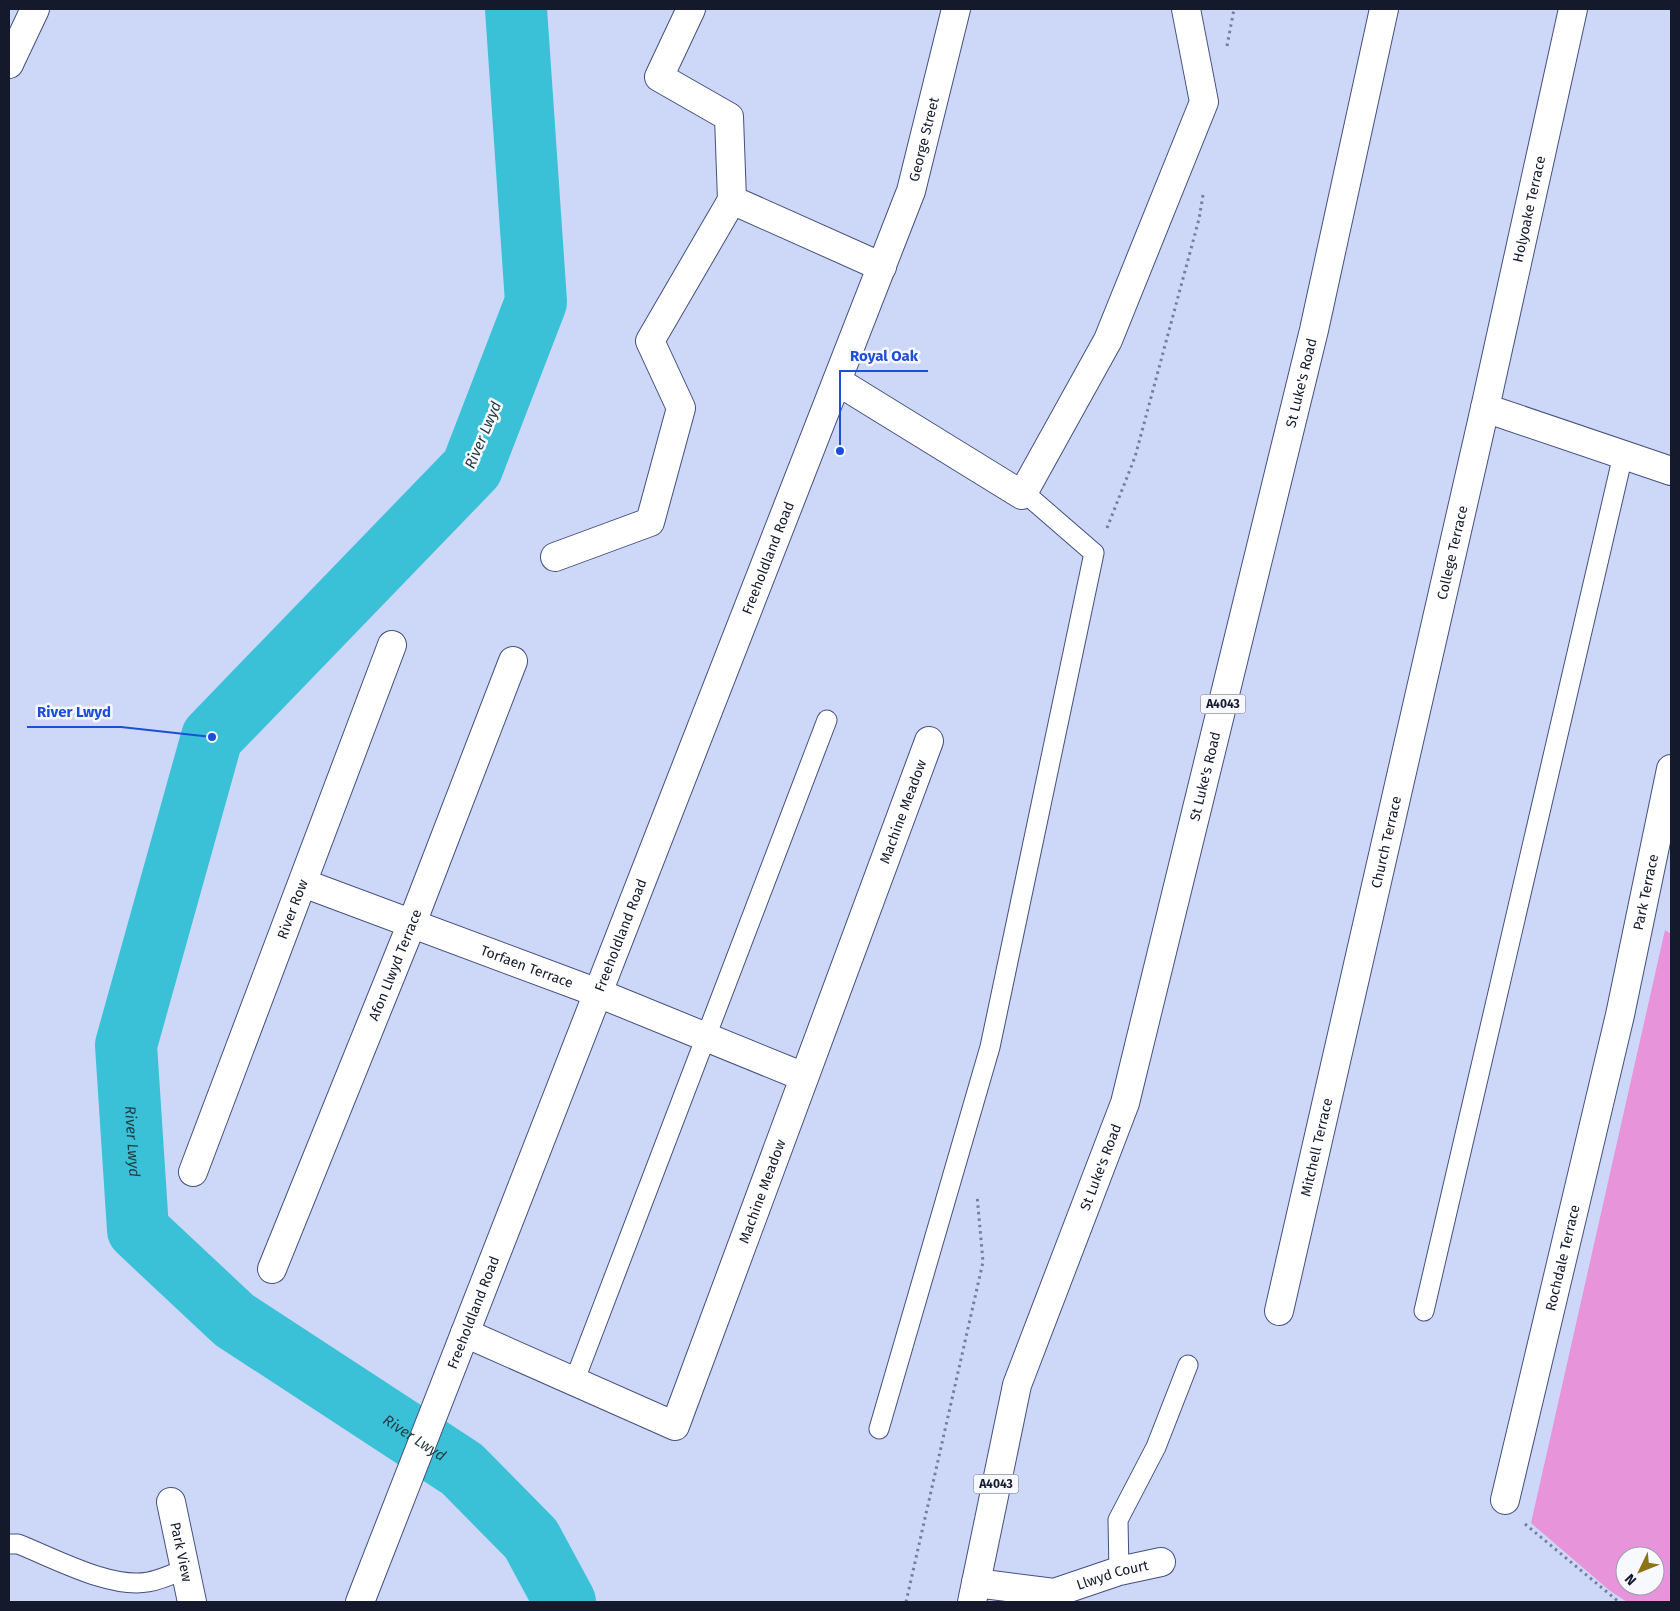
<svg xmlns="http://www.w3.org/2000/svg" width="1680" height="1611" viewBox="0 0 1680 1611" font-family="'Fira Sans',sans-serif">
<style>
.green{fill:#e794db;fill-rule:evenodd}
.lines{fill:none;stroke-linecap:round;stroke-linejoin:round}
.river{stroke:#3ac1d8;stroke-width:62}
.lane-casing{stroke:#44507f;stroke-width:21}
.street-casing{stroke:#44507f;stroke-width:30}
.secondary-casing{stroke:#44507f;stroke-width:30}
.primary-casing{stroke:#44507f;stroke-width:30}
.path{stroke:#767e98;stroke-width:3;stroke-dasharray:2.5 4;stroke-linecap:butt}
.lane{stroke:#fff;stroke-width:19}
.street{stroke:#fff;stroke-width:28}
.secondary{stroke:#fff;stroke-width:28}
.primary{stroke:#fff;stroke-width:28}
.labels{text-anchor:middle;dominant-baseline:central;stroke-width:5;stroke-linejoin:round;paint-order:stroke}
.shield{fill:#f7f9ff;stroke:#585c6b;stroke-width:1}
.shield-label{font-size:12px;font-weight:bold;fill:#14192c}
.street-label{font-size:14px;fill:#14192c;stroke:#f7f9ff}
.water-label{font-size:15px;font-style:italic;fill:#1f3b40;stroke:#f7f9ff}
.leader{fill:none;stroke:#1d4ed8;stroke-width:2}
.callout-dot{fill:#1d4ed8;stroke:#f7f9ff;stroke-width:2}
.callout-label{font-size:15px;text-anchor:middle;font-weight:bold;fill:#1d4ed8;stroke:#f7f9ff;stroke-width:5;stroke-linejoin:round;paint-order:stroke}
</style>
<rect width="100%" height="100%" fill="#cdd7f8"/>
<path class="green" d="M 1665,930 L 1671,934 L 1671,1602 L 1627,1602 L 1609,1590 L 1531,1523 ZM 1625,1556 L 1655,1556 L 1655,1586 L 1625,1586 Z"/>
<g class="lines">
<path class="river" id="s1" d="M 516,9 L 536,302 L 472,468 L 212,737 L 126,1045 L 138,1230 L 234,1320 L 462,1469 L 531,1539 L 565,1602"/>
<g class="lane-casing">
<path id="lane" d="M 1424,1311 L 1623,455
M 574,1382 L 827,720
M 879,1429 L 990,1047 L 1094,553 L 1027,495 L 1022,495
M 9,1544 L 18,1544 C 54,1558 110,1589 148,1582 C 160,1580 173,1574 185,1569
M 1119,1571 L 1118,1520 L 1156,1447 L 1188,1365"/>
</g>
<g class="street-casing">
<g id="street">
<path d="M 691,9 L 659,77 L 729,117 L 732,200"/>
<path d="M 9,64 L 35,9"/>
<path d="M 837,381 L 1022,495 L 1108,340 L 1204,102 L 1186,9"/>
<path d="M 1485,408 L 1671,471"/>
<path d="M 555,557 L 650,522 L 681,408 L 650,341 L 732,200 L 882,267"/>
<path id="s2" d="M 303,883 L 598,993 L 804,1077"/>
<path id="s3" d="M 193,1172 L 392,645"/>
<path id="s4" d="M 272,1269 L 412,923 L 513,661"/>
<path id="s5" d="M 1279,1311 L 1485,408 L 1573,9"/>
<path id="s6" d="M 465,1333 L 675,1426 L 929,741"/>
<path id="s7" d="M 1505,1500 L 1620,1015 L 1671,769"/>
<path id="s8" d="M 171,1502 L 192,1602"/>
<path id="s9" d="M 976,1583 L 1054,1593 L 1119,1571 L 1161,1562"/>
</g>
</g>
<g class="secondary-casing">
<g id="secondary">
<path id="s10" d="M 360,1602 L 911,191 L 956,9"/>
</g>
</g>
<g class="primary-casing">
<g id="primary">
<path id="s11" d="M 972,1602 L 1017,1385 L 1125,1103 L 1314,330 L 1384,9"/>
</g>
</g>
<path class="path" d="M 1227,46 L 1234,9
M 1107,528 L 1135,457 L 1199,219 L 1203,195
M 1525,1524 L 1619,1602
M 906,1602 L 983,1262 L 977,1195"/>
<use href="#lane" class="lane"/>
<use href="#street" class="street"/>
<use href="#secondary" class="secondary"/>
<use href="#primary" class="primary"/>
</g>
<g class="labels">
<g class="shield">
<rect x="1200.5" y="694.5" width="45" height="19" rx="4"/>
<rect x="973.5" y="1474.5" width="45" height="19" rx="4"/>
</g>
<g class="shield-label">
<text x="1223" y="704">A4043</text>
<text x="996" y="1484">A4043</text>
</g>
<g class="street-label">
<text stroke="none"><textPath href="#s10" startOffset="1568">George Street</textPath></text>
<text stroke="none"><textPath href="#s5" startOffset="1130">Holyoake Terrace</textPath></text>
<text stroke="none"><textPath href="#s11" startOffset="1265">St Luke's Road</textPath></text>
<text stroke="none"><textPath href="#s5" startOffset="778">College Terrace</textPath></text>
<text stroke="none"><textPath href="#s10" startOffset="1121">Freeholdland Road</textPath></text>
<text stroke="none"><textPath href="#s11" startOffset="860">St Luke's Road</textPath></text>
<text stroke="none"><textPath href="#s6" startOffset="885">Machine Meadow</textPath></text>
<text stroke="none"><textPath href="#s5" startOffset="481">Church Terrace</textPath></text>
<text stroke="none"><textPath href="#s7" startOffset="624">Park Terrace</textPath></text>
<text stroke="none"><textPath href="#s3" startOffset="281">River Row</textPath></text>
<text stroke="none"><textPath href="#s10" startOffset="716">Freeholdland Road</textPath></text>
<text stroke="none"><textPath href="#s4" startOffset="328">Afon Llwyd Terrace</textPath></text>
<text stroke="none"><textPath href="#s2" startOffset="239">Torfaen Terrace</textPath></text>
<text stroke="none"><textPath href="#s5" startOffset="168">Mitchell Terrace</textPath></text>
<text stroke="none"><textPath href="#s11" startOffset="455">St Luke's Road</textPath></text>
<text stroke="none"><textPath href="#s6" startOffset="480">Machine Meadow</textPath></text>
<text stroke="none"><textPath href="#s7" startOffset="249">Rochdale Terrace</textPath></text>
<text stroke="none"><textPath href="#s10" startOffset="311">Freeholdland Road</textPath></text>
<text stroke="none"><textPath href="#s8" startOffset="51">Park View</textPath></text>
<text stroke="none"><textPath href="#s9" startOffset="140">Llwyd Court</textPath></text>
</g>
<g class="water-label">
<text transform="translate(483 435) rotate(-67)">River Lwyd</text>
<text stroke="none"><textPath href="#s1" startOffset="1262">River Lwyd</textPath></text>
<text stroke="none"><textPath href="#s1" startOffset="1698">River Lwyd</textPath></text>
</g>
</g>
<path class="leader" d="M840 451L840 371H928M212 737L121 727H27"/>
<g class="callout-dot">
<circle cx="840" cy="451" r="5"/>
<circle cx="212" cy="737" r="5"/>
</g>
<g class="callout-label">
<text x="884" y="361">Royal Oak</text>
<text x="74" y="717">River Lwyd</text>
</g>
<rect width="1680" height="1611" fill="none" stroke="#14192c" stroke-width="20"/>
<g transform="translate(1640 1571) rotate(227)"><circle r="24" fill="#f7f9ff" stroke="#9c9fab"/>
<path d="M0-4L9 19L0 12L-9 19Z" fill="#8c7316"/>
<text y="-8" font-size="14" font-weight="bold" text-anchor="middle" fill="#14192c">N</text>
</g>
</svg>
